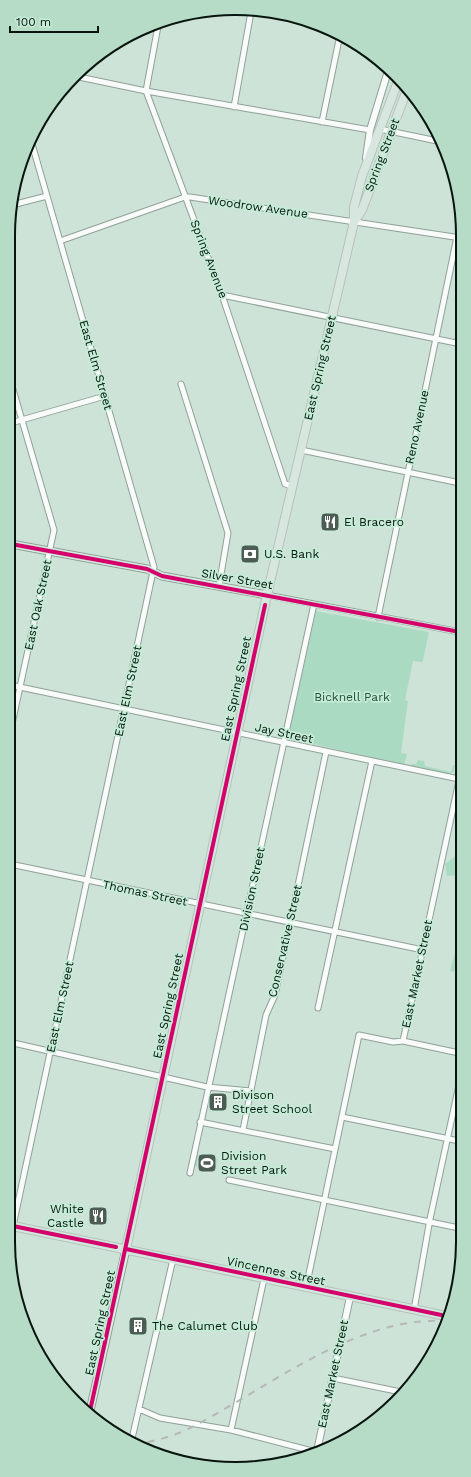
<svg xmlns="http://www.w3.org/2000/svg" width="471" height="1477" viewBox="0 0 471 1477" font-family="'Work Sans',sans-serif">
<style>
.green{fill:#aadbc2}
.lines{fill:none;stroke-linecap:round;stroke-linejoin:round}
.minor-casing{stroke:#90a098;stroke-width:7}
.tertiary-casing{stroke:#90a098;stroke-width:8}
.secondary-casing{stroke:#90a098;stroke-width:9}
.primary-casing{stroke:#b7c1bc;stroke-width:10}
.minor{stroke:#f8fbf9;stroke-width:5}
.tertiary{stroke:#f8fbf9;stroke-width:6}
.secondary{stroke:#e8f1ec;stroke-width:7}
.primary{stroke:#d8e6e0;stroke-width:8}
.rail{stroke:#b4b9b7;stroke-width:2;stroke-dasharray:7 7;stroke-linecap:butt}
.cycleway-casing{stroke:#c5ecd7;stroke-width:6}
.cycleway{stroke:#d6006c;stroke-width:4}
.labels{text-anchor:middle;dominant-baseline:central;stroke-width:3.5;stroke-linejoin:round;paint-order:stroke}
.street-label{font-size:12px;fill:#07150e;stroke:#c5ecd7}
.poi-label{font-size:12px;fill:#07150e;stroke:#c5ecd7;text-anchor:start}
.park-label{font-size:12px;fill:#23503b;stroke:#c5ecd7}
.rim{fill:none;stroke:#07150e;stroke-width:2}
</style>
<rect width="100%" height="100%" fill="#cee3d8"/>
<path class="green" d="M 316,611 L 429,632 L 423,660 L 422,662 L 413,661 L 405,700 L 408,701 L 401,753 L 407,754 L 404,765 L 288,738 Z
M 418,760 L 424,761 L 425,766 L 451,772 L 453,765 L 455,765 L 454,772 L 449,774 L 413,767 L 411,764 L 416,764 Z
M 460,852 L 460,875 L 447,876 L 445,864 Z
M 459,927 L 459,959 L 454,972 L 450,971 L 455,953 L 456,936 Z
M 197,1155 L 218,1159 L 216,1170 L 195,1166 Z"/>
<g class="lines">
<g class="minor-casing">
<path id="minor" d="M 158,26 L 146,91 L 222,295 L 285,484 L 292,486
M 79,77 L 146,91 L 370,130
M 234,107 L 251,12
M 322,122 L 340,35
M 380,129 L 442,142
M 12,205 L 47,196
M 60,241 L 185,197 L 190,197 L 461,238
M 222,295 L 461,344
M 181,384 L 228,533 L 219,586
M 11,423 L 105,396
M 301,450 L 460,483
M 267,595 L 460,632
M 378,617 L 457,237
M 10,685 L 459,779
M 10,733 L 54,530 L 12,386
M 10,864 L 423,950
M 318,1008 L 372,761
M 403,1041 L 459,1053
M 9,1042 L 207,1087 L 251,1091
M 342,1117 L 459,1141
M 200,1122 L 335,1149
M 243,1130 L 266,1015 L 275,995 L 326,752
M 190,1173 L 314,604
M 229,1180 L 459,1228
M 13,1226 L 154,567 L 32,144
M 306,1288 L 359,1035 L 393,1042 L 403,1041 L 460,776
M 414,1310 L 430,1219 L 459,1085
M 333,1378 L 401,1392
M 139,1409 L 160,1418 L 231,1430 L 316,1452
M 231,1430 L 264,1279
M 131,1443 L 173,1259"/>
</g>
<g class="tertiary-casing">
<path id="tertiary" d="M 366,158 L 370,130 L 388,71
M 317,1451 L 350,1297"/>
</g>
<g class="secondary-casing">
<path id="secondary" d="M 11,544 L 147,569 L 162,576 L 267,595
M 9,1244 L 13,1226
M 90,1411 L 126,1249"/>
</g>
<g class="primary-casing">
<path id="primary" d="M 354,222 L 362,210 L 408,87
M 8,1225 L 446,1316
M 126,1249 L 267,595 L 354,222 L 354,207 L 362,176 L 399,79"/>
</g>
<use href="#minor" class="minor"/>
<use href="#tertiary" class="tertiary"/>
<use href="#secondary" class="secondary"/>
<use href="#primary" class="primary"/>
<path class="rail" d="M 134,1445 L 161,1439 L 182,1432 C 263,1393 350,1317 444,1321"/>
<g class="cycleway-casing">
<path id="cycleway" d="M 11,544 L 147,569 L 162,576 L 460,632
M 8,1225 L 116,1247
M 126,1249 L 446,1316
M 90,1411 L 265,605"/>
</g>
<use href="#cycleway" class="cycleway"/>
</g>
<defs>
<g id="restaurant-square" transform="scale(1)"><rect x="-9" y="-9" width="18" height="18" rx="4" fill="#4d5d55" stroke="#c5ecd7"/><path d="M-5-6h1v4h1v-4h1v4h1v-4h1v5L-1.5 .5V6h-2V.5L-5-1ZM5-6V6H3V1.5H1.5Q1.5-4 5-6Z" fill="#fff"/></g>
<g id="bank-square" transform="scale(1)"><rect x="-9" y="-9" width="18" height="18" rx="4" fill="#4d5d55" stroke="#c5ecd7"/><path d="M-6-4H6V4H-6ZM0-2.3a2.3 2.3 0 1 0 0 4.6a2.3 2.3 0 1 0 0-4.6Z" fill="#fff"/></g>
<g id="building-square" transform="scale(1)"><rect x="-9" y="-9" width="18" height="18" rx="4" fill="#4d5d55" stroke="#c5ecd7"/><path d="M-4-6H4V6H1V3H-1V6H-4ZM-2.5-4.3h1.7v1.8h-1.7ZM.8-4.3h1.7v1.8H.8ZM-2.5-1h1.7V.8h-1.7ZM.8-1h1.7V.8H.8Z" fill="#fff"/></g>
<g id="stadium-square" transform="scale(1)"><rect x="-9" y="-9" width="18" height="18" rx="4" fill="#4d5d55" stroke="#c5ecd7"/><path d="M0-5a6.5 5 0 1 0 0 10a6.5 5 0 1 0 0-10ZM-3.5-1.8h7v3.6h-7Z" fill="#fff"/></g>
</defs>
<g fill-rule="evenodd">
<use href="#restaurant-square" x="330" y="522"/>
<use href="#bank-square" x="250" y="554"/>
<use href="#building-square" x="218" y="1102"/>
<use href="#stadium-square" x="207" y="1163"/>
<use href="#restaurant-square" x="98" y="1216"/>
<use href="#building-square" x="138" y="1326"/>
</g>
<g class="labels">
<g class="street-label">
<text transform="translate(382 155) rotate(-69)">Spring Street</text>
<text transform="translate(258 207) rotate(8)">Woodrow Avenue</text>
<text transform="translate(209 259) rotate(69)">Spring Avenue</text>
<text transform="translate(96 365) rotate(74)">East Elm Street</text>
<text transform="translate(320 368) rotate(-77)">East Spring Street</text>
<text transform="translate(417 427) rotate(-78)">Reno Avenue</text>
<text transform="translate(237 579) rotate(10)">Silver Street</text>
<text transform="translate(38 605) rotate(-78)">East Oak Street</text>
<text transform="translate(236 689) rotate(-78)">East Spring Street</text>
<text transform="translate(128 691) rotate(-78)">East Elm Street</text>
<text transform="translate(284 733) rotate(12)">Jay Street</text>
<text transform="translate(252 889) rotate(-78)">Division Street</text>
<text transform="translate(145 893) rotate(12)">Thomas Street</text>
<text transform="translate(285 941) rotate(-77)">Conservative Street</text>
<text transform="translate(417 974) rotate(-78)">East Market Street</text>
<text transform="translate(168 1006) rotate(-78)">East Spring Street</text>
<text transform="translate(60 1007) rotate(-78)">East Elm Street</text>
<text transform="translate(276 1271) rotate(12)">Vincennes Street</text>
<text transform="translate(100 1323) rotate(-78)">East Spring Street</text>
<text transform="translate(333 1374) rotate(-78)">East Market Street</text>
</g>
<g class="poi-label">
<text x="344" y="522">El Bracero</text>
<text x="264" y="554">U.S. Bank</text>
<text x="232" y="1095">Divison<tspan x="232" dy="14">Street School</tspan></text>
<text x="221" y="1156">Division<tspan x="221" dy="14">Street Park</tspan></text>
<text x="84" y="1209" text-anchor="end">White<tspan x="84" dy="14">Castle</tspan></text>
<text x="152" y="1326">The Calumet Club</text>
</g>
<g class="park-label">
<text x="352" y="697">Bicknell Park</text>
</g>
</g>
<path d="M0 0H471V1477H0ZM235 15H236A220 220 0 0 1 456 235V1242A220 220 0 0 1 236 1462H235A220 220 0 0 1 15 1242V235A220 220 0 0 1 235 15Z" fill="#b6dbc7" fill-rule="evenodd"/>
<path class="rim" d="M235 15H236A220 220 0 0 1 456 235V1242A220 220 0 0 1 236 1462H235A220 220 0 0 1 15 1242V235A220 220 0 0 1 235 15Z"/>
<path d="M10 26v6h88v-6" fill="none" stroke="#07150e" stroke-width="2"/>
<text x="16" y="26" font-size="12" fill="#07150e" stroke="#c5ecd7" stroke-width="3" paint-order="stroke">100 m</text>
</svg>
